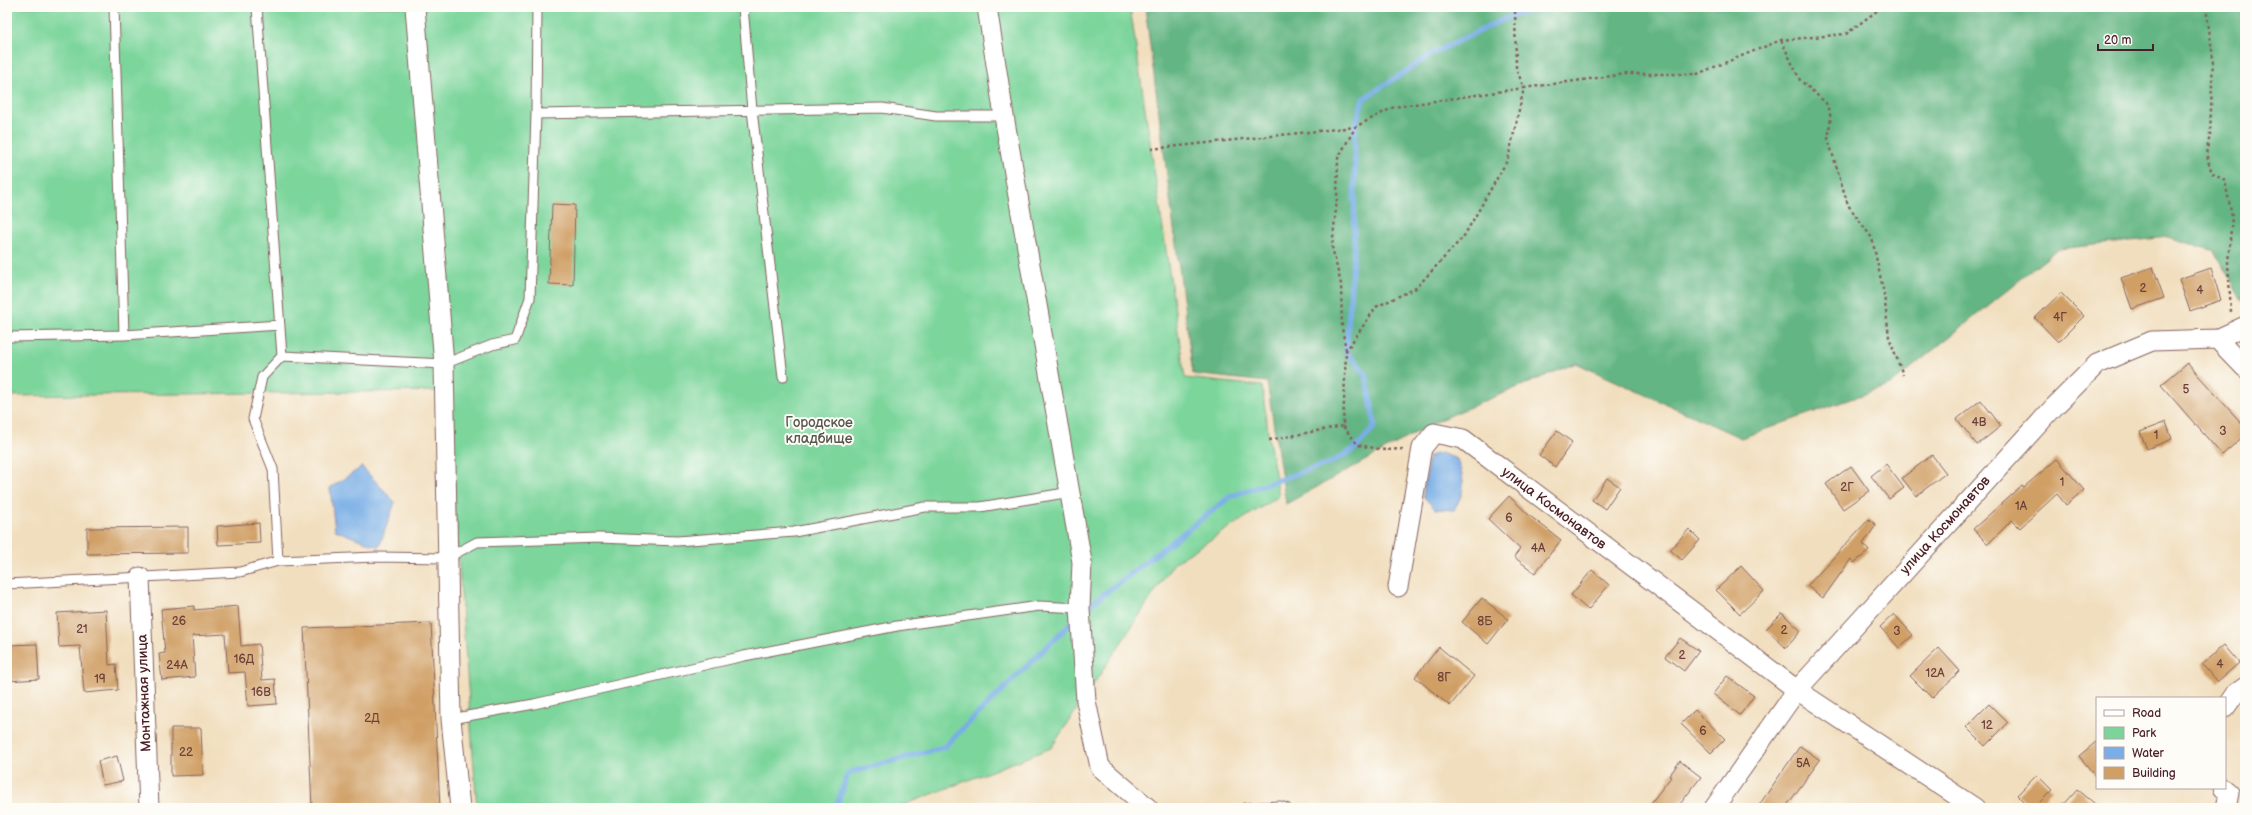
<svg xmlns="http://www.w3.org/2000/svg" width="2252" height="815" viewBox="0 0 2252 815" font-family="'Balsamiq Sans',sans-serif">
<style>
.green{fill:#7bd59b;stroke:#627a63}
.forest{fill:#64b683;stroke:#576a57}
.water{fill:#79aee6;stroke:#626688}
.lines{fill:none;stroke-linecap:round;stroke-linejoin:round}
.stream{stroke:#79aee6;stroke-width:5.5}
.building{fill:#d09f65}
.lane-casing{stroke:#84625e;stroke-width:11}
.street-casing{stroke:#84625e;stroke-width:21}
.path{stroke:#84625e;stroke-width:2.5;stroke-dasharray:3 3;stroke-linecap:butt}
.lane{stroke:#fff;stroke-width:9}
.street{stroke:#fff;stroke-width:19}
.labels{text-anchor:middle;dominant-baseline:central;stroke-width:4;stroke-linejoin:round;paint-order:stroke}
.number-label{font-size:12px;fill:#6c3f3a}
.park-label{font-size:14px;fill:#59564d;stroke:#fdfcf7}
.street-label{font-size:14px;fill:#4a1f2b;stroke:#fdfcf7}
</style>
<rect width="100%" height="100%" fill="#fdfcf7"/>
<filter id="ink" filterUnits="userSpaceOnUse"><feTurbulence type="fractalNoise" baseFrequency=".025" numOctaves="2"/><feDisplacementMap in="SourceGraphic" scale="8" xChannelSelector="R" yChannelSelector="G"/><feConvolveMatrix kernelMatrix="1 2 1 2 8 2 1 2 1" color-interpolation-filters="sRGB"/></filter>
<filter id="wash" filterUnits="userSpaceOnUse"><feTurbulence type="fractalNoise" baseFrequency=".012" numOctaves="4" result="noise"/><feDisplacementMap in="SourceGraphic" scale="16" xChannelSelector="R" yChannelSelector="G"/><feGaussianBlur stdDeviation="0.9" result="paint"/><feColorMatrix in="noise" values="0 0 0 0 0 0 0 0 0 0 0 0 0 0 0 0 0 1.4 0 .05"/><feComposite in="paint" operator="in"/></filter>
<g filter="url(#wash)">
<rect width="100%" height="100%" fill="#f1debe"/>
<path class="green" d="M 7,7 L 1130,7 L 1185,378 L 1262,386 L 1269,440 L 1279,496 L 1174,563 L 1051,748 L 896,808 L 477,808 L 446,391 L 7,396 Z"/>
<path class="forest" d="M 1145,7 L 2245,7 L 2245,301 L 2243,302 L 2215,251 L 2168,237 L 2058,249 L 1890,385 L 1741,438 L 1576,363 L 1439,420 L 1286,504 L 1267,382 L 1193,374 Z"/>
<path class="water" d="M 1441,453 L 1457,459 C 1465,482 1466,489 1454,510 L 1435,509 L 1423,496 L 1429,456 Z
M 362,467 L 395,502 L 379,547 L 335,530 L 330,488 Z"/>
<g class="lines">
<path class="stream" d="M 1085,609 L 1231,496 L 1332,462 L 1356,448 L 1375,426 L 1366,374 L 1346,351 L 1354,247 L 1355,127 L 1363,99 L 1435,52 L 1515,14 L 1557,7
M 836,808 L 848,773 L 944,747 L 1076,618"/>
</g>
<g id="blocks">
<path class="building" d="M 552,204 L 575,205 L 573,285 L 549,284 Z
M 2153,267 L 2164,298 L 2132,309 L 2121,278 Z
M 2211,268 L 2221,300 L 2190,311 L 2179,279 Z
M 2061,293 L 2084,316 L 2058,342 L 2035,318 Z
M 2187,363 L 2245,427 L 2245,435 L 2222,455 L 2161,385 Z
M 1981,400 L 2001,426 L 1977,445 L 1957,419 Z
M 2166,422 L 2172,439 L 2147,449 L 2140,432 Z
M 1557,431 L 1572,442 L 1555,467 L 1539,455 Z
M 1932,455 L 1946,473 L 1916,496 L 1902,478 Z
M 2057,459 L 2084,490 L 2066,505 L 2057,494 L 2020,528 L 2012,520 L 1988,544 L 1973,529 L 2022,485 L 2024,487 Z
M 1886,464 L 1904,488 L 1889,499 L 1871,476 Z
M 1851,466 L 1869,491 L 1843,509 L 1826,484 Z
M 1607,478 L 1620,487 L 1605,509 L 1592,500 Z
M 1509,496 L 1530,516 L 1561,540 L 1535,573 L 1514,557 L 1520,549 L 1488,519 Z
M 1869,519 L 1876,525 L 1863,544 L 1869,551 L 1854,563 L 1851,559 L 1823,598 L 1807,586 Z
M 259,523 L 260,543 L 218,545 L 217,526 Z
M 188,527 L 188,553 L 87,554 L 87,528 Z
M 1689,529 L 1700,540 L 1682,560 L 1670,550 Z
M 1741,566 L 1764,591 L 1740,614 L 1716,590 Z
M 1592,570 L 1609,585 L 1588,610 L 1571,595 Z
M 1482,598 L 1508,619 L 1488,644 L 1462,622 Z
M 194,606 L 194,610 L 238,606 L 241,646 L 259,644 L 262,680 L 275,679 L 277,704 L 248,706 L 245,672 L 228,673 L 225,634 L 192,636 L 195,677 L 162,680 L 159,654 L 165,653 L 161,609 Z
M 106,610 L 109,665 L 116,664 L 118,690 L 84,693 L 80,646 L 59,647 L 57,613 Z
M 1782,613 L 1801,631 L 1786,648 L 1766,629 Z
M 1894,614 L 1913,635 L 1899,648 L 1880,627 Z
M 431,623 L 440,808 L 312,808 L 304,628 Z
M 1680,638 L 1699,651 L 1684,671 L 1665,657 Z
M 37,644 L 39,679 L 7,681 L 7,645 Z
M 2224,645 L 2239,663 L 2217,682 L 2202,664 Z
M 1439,647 L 1474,676 L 1450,706 L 1415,677 Z
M 1939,648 L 1960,671 L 1932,698 L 1910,676 Z
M 1727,676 L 1754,696 L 1740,715 L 1713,694 Z
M 1989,704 L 2008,723 L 1985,746 L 1966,727 Z
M 1695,710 L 1725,739 L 1711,753 L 1681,724 Z
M 171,728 L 201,728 L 203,775 L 171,776 Z
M 2097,741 L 2097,778 L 2079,756 Z
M 1800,746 L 1820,760 L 1785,808 L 1757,808 Z
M 117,756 L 123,781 L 103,785 L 98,761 Z
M 1680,761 L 1701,777 L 1677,808 L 1647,808 L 1671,777 L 1669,776 Z
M 2037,775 L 2052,790 L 2034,808 L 2030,808 L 2017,795 Z
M 2077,789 L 2100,808 L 2060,808 Z"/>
</g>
</g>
<g filter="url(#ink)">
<use href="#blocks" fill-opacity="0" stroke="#84625e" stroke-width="1"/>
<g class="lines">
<g class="lane-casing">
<path id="lane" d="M 114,7 L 124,335
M 257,7 L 282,356
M 537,7 L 536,114 L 530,298 L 515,340 L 492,345 L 444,364 L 282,356 L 262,377 L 253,419 L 273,469 L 278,561 L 376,557 L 447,558 L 477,542 L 599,538 L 677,541 L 794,532 L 925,507 L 980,507 L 1071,492
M 743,7 L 752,110 L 783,377
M 536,114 L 882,108 L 936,116 L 1004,116
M 7,337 L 124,335 L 280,325
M 7,584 L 240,572 L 278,561
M 451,719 L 534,704 L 744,656 L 897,626 L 1039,606 L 1080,608
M 1245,808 L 1280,806 L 1286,808"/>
</g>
<g class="street-casing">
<path id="street" d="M 415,7 L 444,364 L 451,719 L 460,808
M 987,7 L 1004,116 L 1082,562 L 1080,608 L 1086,701 L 1100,767 L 1148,808
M 2217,339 L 2245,368
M 140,577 L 149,808
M 1398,587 L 1422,448 L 1434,433 L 1463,439 L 1797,690 L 1975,808
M 2225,708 L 2235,694 L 2245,687
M 2223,788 L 2229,793 L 2226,808
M 1714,808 L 1797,690 L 2054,407 L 2097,364 L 2152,341 L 2217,339 L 2245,326"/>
</g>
<path class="path" d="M 2206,7 L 2213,58 L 2210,135 L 2206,154 L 2212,173 L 2225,181 L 2232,217 L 2228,263 L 2231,312
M 1781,40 L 1800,80 L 1826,103 L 1831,117 L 1828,139 L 1848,205 L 1872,238 L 1884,294 L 1889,337 L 1903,375
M 1151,149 L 1355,127 L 1394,107 L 1524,88 L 1516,68 L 1515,7
M 1346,350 L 1342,328 L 1341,284 L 1332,247 L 1337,199 L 1338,158 L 1355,128
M 1269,440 L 1343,426
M 1403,449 L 1385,450 L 1358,445 L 1343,426 L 1346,351 L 1376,307 L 1416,288 L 1464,236 L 1508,159 L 1524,88 L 1626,74 L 1697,74 L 1781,40 L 1846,34 L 1882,7"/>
<use href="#lane" class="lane"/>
<use href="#street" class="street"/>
</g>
</g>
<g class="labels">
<g class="number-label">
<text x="2143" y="288">2</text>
<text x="2200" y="290">4</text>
<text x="2060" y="317">4Г</text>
<text x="2186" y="389">5</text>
<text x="1979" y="422">4В</text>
<text x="2223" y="431">3</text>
<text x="2156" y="435">1</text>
<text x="2062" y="482">1</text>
<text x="1847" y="487">2Г</text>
<text x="2021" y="506">1А</text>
<text x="1509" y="518">6</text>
<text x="1538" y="548">4А</text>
<text x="179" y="621">26</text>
<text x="1485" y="621">8Б</text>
<text x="82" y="629">21</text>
<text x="1784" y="630">2</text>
<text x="1897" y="631">3</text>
<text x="1682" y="655">2</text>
<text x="244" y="659">16Д</text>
<text x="2220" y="664">4</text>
<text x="177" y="665">24А</text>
<text x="1935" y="673">12А</text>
<text x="1444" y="677">8Г</text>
<text x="100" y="679">19</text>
<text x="261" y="692">16В</text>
<text x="372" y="718">2Д</text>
<text x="1987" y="725">12</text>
<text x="1703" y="731">6</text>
<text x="186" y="752">22</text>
<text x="1803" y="763">5А</text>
</g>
<g class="park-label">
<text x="819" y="422">Городское<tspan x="819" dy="16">кладбище</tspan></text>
</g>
<g class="street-label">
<text transform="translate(1554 508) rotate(37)">улица Космонавтов</text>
<text transform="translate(1945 525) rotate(-48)">улица Космонавтов</text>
<text transform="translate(144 693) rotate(-92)">Монтажная улица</text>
</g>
</g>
<rect width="2252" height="815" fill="none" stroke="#fdfcf7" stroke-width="24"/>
<rect x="2096" y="697" width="130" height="92" fill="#fdfcf7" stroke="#b5a4a5"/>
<rect x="2104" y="710" width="20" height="6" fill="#ffffff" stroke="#b5a4a5"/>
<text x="2132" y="717" font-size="12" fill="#4a1f2b">Road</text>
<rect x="2104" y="727" width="20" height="12" fill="#7bd59b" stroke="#b5a4a5"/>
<text x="2132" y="737" font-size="12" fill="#4a1f2b">Park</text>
<rect x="2104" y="747" width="20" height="12" fill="#79aee6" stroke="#b5a4a5"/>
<text x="2132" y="757" font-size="12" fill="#4a1f2b">Water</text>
<rect x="2104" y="767" width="20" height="12" fill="#d09f65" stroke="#b5a4a5"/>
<text x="2132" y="777" font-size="12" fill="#4a1f2b">Building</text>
<path d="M2098 44v6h55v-6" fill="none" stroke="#4a1f2b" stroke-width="2"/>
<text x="2104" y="44" font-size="12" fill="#4a1f2b" stroke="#fdfcf7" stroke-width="3" paint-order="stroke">20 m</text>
</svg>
